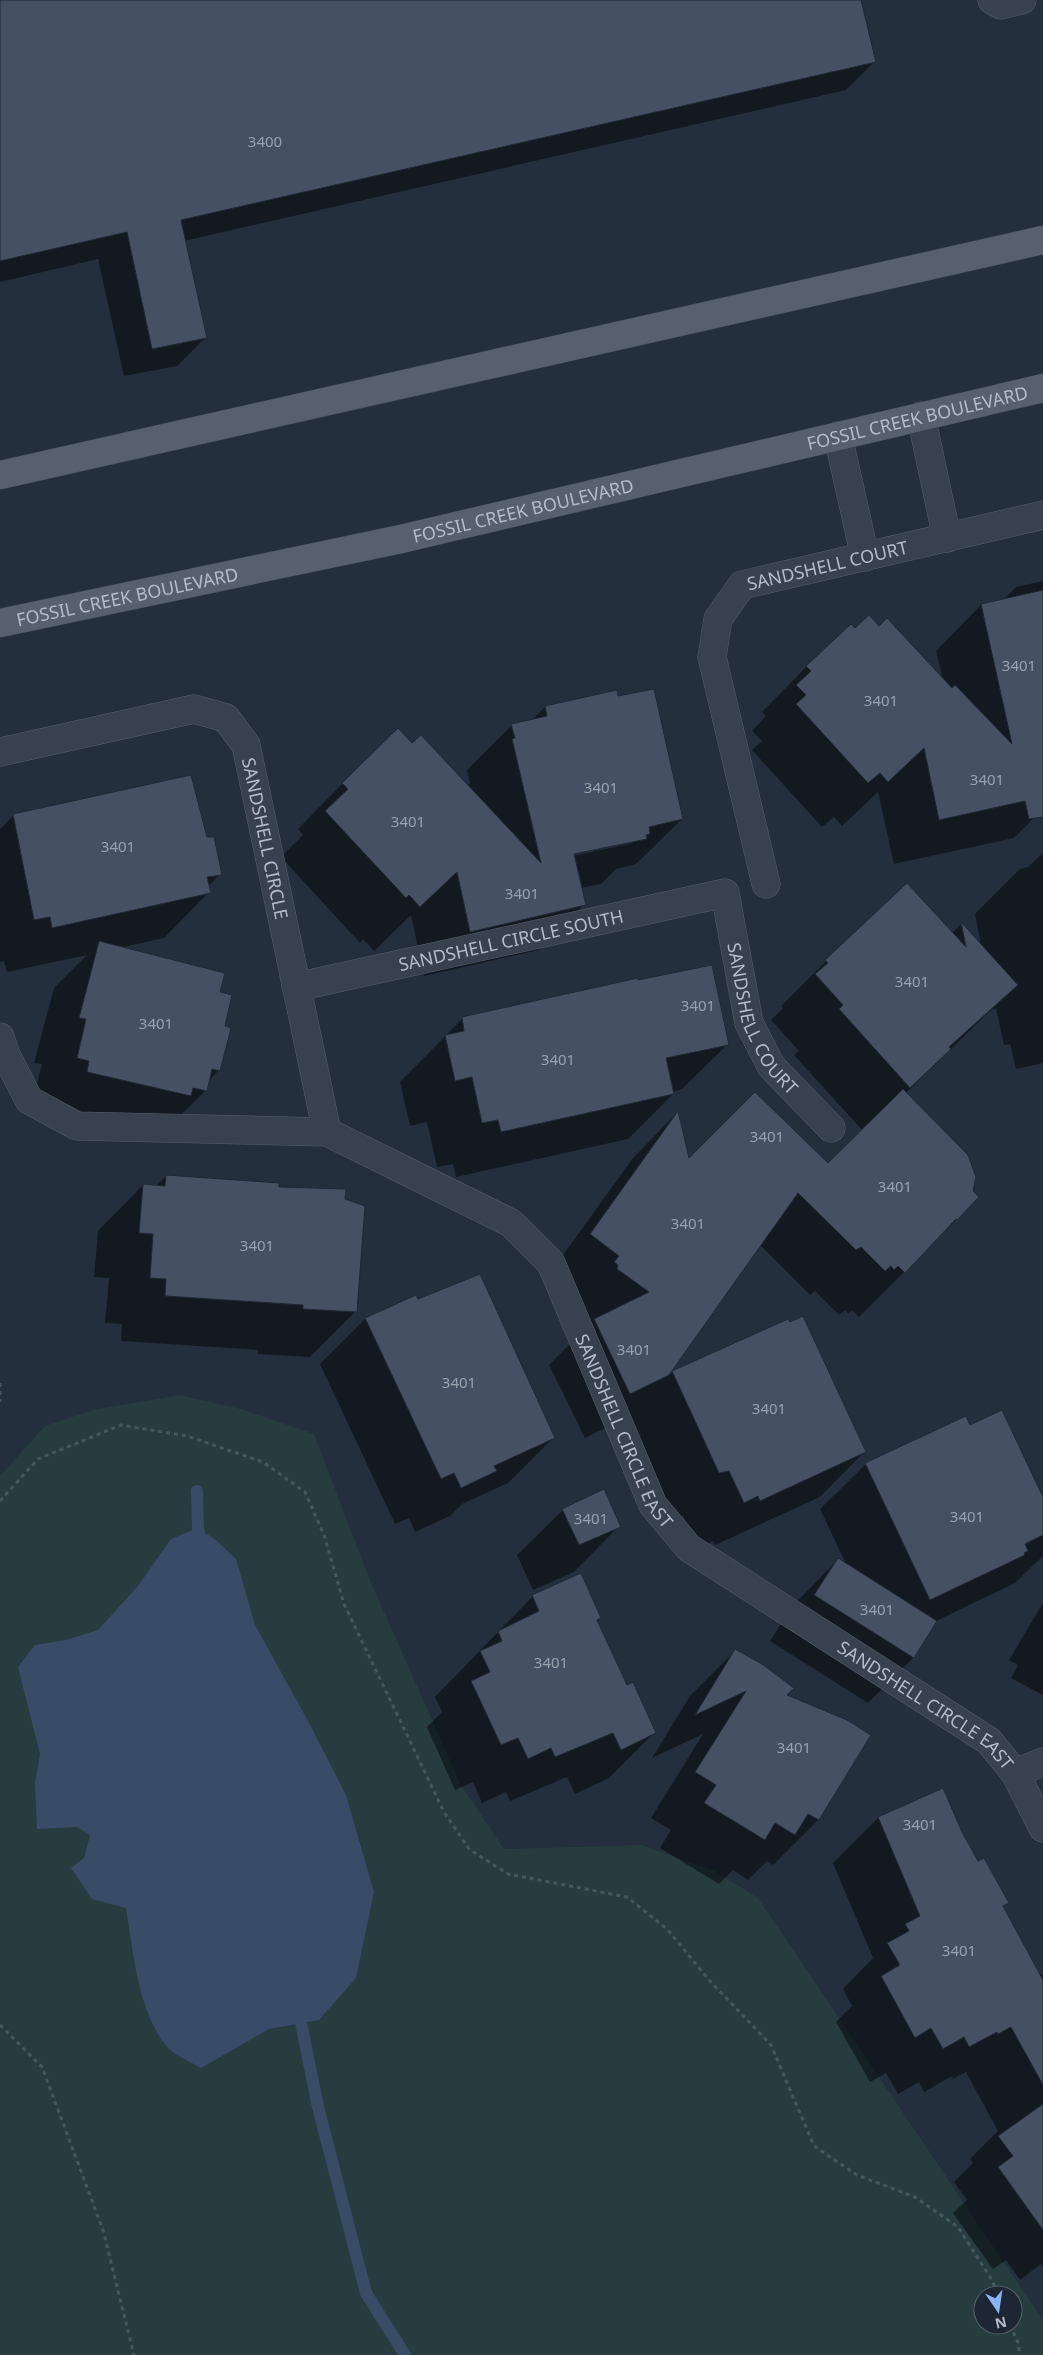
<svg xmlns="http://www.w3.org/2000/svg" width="1043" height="2355" viewBox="0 0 1043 2355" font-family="'Noto Sans',sans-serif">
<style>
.green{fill:#263c3f;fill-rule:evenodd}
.water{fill:#394c67}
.shadow{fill:#0007;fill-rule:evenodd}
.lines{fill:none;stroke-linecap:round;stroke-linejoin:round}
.stream{stroke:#394c67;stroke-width:12}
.building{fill:#455162;stroke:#1f2835}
.minor-casing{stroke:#565f6c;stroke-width:29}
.major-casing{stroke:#414a57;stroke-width:29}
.path{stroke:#44595c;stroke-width:3;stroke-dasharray:4 4;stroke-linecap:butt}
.minor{stroke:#38414e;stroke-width:28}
.major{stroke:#56606e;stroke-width:28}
.labels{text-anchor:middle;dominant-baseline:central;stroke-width:4.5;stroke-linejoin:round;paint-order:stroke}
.number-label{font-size:15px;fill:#98a1af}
.street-label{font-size:18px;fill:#b4bcc9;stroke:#1d2633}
</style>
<rect width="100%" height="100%" fill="#242f3e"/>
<path class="green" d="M 179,1395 L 241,1409 L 314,1434 L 369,1578 L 461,1785 L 504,1849 L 641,1845 L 715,1871 L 758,1898 L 1043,2320 L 1043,2355 L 0,2355 L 0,1476 L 45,1426 L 93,1410 ZM 983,2295 L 1013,2295 L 1013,2325 L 983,2325 Z"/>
<path class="water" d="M 198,1528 L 217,1541 L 236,1559 L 255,1625 L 308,1721 L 346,1795 L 374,1892 L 356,1978 L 319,2020 L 269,2029 L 201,2068 C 191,2062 176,2056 168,2048 C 138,2014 133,1950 126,1908 L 92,1899 L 71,1868 L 84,1858 L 90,1835 L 77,1827 L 37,1829 L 35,1783 L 40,1754 L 18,1667 L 35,1645 L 66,1640 L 98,1630 L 138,1586 L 171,1539 Z"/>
<path class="shadow" d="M 0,0 L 860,0 L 874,62 L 846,90 L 184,241 L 205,338 L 177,366 L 124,376 L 98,259 L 0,282 Z
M 1043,581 L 1043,809 L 1014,838 L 894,864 L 878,792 L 842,826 L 834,817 L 822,827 L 752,750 L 762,741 L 752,731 L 766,716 L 762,712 L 807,666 L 854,630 L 879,627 L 943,680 L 936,651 L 981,605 L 1002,601 L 1016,587 Z
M 616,692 L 682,819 L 636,864 L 616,869 L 601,884 L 581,888 L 584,905 L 539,950 L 424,976 L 411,915 L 374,951 L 363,939 L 360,943 L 281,857 L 303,835 L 298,829 L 343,783 L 412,745 L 467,786 L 470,783 L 467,770 L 512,725 L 532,720 L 545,707 ZM 633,840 L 633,843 L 568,857 L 568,854 Z
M 14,815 L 206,839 L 220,874 L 208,887 L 209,892 L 164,938 L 119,948 L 218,993 L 223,1027 L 219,1070 L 208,1082 L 206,1090 L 160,1136 L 32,1103 L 42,1064 L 34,1063 L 54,988 L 87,955 L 7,972 L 4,961 L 0,962 L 0,829 Z
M 1043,853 L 1043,1063 L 1016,1069 L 1010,1044 L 1004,1045 L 996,1008 L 993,1010 L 993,1008 L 906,1093 L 957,1219 L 859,1317 L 852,1310 L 848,1314 L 845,1310 L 839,1315 L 815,1291 L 810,1295 L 760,1245 L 666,1377 L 673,1372 L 865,1451 L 820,1497 L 715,1545 L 713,1541 L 698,1548 L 683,1516 L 673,1518 L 622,1420 L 585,1438 L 549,1365 L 588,1326 L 545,1280 L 633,1158 L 677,1113 L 688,1160 L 828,1165 L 863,1131 L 794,1055 L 799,1051 L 771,1020 L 783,1008 L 781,1006 L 826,961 L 952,933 L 961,924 L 981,946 L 975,914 L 1020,869 L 1028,867 Z
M 462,1019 L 728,1044 L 682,1089 L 672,1092 L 673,1094 L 628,1139 L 456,1177 L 453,1164 L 437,1167 L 427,1122 L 410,1126 L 400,1082 Z
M 166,1176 L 278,1188 L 344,1200 L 356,1311 L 310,1357 L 258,1354 L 258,1350 L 121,1341 L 122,1324 L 105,1323 L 109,1278 L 94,1277 L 98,1231 L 143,1185 L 156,1186 Z
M 416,1297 L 553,1438 L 508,1483 L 462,1504 L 450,1516 L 415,1532 L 409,1518 L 395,1524 L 320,1364 L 365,1319 Z
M 970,1427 L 1043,1500 L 1043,1556 L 1015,1583 L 936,1621 L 913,1658 L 868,1703 L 770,1641 L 793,1605 L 838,1560 L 847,1566 L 820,1509 L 866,1464 Z
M 563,1510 L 619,1526 L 574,1572 L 533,1590 L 517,1555 Z
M 533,1596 L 600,1618 L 597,1621 L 626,1686 L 654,1733 L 609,1778 L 575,1794 L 567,1777 L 510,1801 L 506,1792 L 482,1803 L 473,1782 L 455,1790 L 427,1727 L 442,1712 L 435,1697 Z
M 1043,1603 L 1043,1695 L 1011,1678 L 1018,1665 L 1009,1660 Z
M 735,1651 L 785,1696 L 869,1735 L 818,1820 L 773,1865 L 767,1861 L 748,1880 L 733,1870 L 719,1884 L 660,1848 L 671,1830 L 651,1818 L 703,1734 L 652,1758 L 690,1696 Z
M 878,1818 L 961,1833 L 977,1863 L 1007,1902 L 1002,1907 L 1040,1976 L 1043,1974 L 1043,2267 L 1041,2264 L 1020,2280 L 1006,2260 L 993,2269 L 953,2213 L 967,2200 L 954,2182 L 973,2163 L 970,2159 L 998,2131 L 966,2072 L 953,2079 L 952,2076 L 924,2092 L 919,2082 L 898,2094 L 886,2073 L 870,2082 L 836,2022 L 852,2006 L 843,1989 L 873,1958 L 833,1863 Z"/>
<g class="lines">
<path class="stream" d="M 197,1491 L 198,1528 L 201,1543
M 298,2008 L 318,2107 L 366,2293 L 405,2355"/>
</g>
<path class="building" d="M 0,0 L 861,0 L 876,62 L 181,220 L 207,338 L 152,349 L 127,232 L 0,261 Z
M 1043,590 L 1043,817 L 1029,819 L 1025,801 L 939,820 L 924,748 L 888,782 L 880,773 L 868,783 L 796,704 L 806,695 L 796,685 L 811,671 L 806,666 L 851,624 L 855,628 L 869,615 L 879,626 L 887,618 L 952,688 L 955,685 L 1012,744 L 981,604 Z
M 654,689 L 683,819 L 649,827 L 650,834 L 646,835 L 647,839 L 574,854 L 586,905 L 470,932 L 457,872 L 420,907 L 409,895 L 406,898 L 325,811 L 348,789 L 342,783 L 398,728 L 412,743 L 421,735 L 541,863 L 512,739 L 515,738 L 511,724 L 547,716 L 545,706 L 617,690 L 618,696 Z
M 191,775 L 207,837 L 214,837 L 222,875 L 207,877 L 211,893 L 52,928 L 50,917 L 34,920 L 13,814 Z
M 907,883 L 966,947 L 961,922 L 1018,985 L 949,1047 L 951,1049 L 910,1088 L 839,1009 L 843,1005 L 815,974 L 828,963 L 825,960 Z
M 99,941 L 225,973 L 220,992 L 232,995 L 225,1026 L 231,1028 L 220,1071 L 212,1069 L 207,1091 L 193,1088 L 191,1096 L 87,1072 L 89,1061 L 77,1058 L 86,1019 L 79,1018 Z
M 712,965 L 729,1045 L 666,1058 L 674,1094 L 501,1132 L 498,1120 L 482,1123 L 472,1077 L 455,1081 L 445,1035 L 464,1031 L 462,1017 L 638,978 L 638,980 Z
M 903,1089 L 968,1155 L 976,1177 L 973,1191 L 979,1197 L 957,1220 L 956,1219 L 905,1273 L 898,1266 L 894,1270 L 891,1266 L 885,1271 L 861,1247 L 856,1250 L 798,1193 L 669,1375 L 630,1394 L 594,1319 L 649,1292 L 617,1269 L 618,1265 L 614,1262 L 619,1256 L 590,1234 L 678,1111 L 689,1158 L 755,1092 L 828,1163 Z
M 166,1175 L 279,1183 L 279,1187 L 346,1189 L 345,1199 L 365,1206 L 357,1312 L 303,1309 L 303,1305 L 165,1296 L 166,1279 L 150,1278 L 153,1234 L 139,1233 L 143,1184 L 165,1186 Z
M 480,1274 L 555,1438 L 494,1466 L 497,1471 L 461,1488 L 454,1473 L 441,1479 L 365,1318 L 416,1295 L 418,1299 Z
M 803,1316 L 866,1452 L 760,1501 L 758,1496 L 744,1503 L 729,1471 L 719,1473 L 672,1371 L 788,1319 L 790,1322 Z
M 1002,1410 L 1043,1497 L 1043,1535 L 1025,1544 L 1028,1551 L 1024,1553 L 1025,1555 L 930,1600 L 865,1463 L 966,1416 L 970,1425 Z
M 604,1489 L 621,1527 L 579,1545 L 562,1509 Z
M 838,1558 L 937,1621 L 914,1658 L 814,1595 Z
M 581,1573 L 601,1618 L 597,1620 L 627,1685 L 633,1682 L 656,1733 L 621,1750 L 613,1733 L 555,1757 L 551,1748 L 528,1759 L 518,1738 L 501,1745 L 471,1681 L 490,1672 L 480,1651 L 502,1641 L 498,1631 L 539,1611 L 532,1595 Z
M 735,1649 L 762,1664 L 794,1688 L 787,1695 L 847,1720 L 871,1735 L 819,1820 L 808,1814 L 795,1835 L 775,1823 L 765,1840 L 704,1803 L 716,1785 L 695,1772 L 746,1691 L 695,1715 Z
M 943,1788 L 962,1832 L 978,1861 L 984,1858 L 1009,1903 L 1003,1906 L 1043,1980 L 1043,2085 L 1011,2027 L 998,2034 L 997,2032 L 969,2047 L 964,2037 L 943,2049 L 931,2028 L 915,2038 L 881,1976 L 900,1965 L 887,1943 L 909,1931 L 905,1924 L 920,1916 L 878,1817 Z
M 1043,2104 L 1043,2230 L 998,2167 L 1013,2156 L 998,2136 Z"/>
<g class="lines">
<g class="minor-casing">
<g id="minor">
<path d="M 992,0 L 1001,5 L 1022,0"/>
<path d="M 921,416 L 947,538"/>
<path d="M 838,436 L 865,557"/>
<path id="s1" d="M 0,752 L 194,709 L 226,718 L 246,745 L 327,1132 L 511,1223 L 551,1263 L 653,1505 L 689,1548 L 989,1741 L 1015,1773 L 1043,1828"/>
<path id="s2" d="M 766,884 L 712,657 L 718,619 L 742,585 L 1043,515"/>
<path id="s3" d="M 296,987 L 725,893 L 749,1023 L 771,1066 L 831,1128"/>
<path d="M 0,1037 L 6,1055 L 29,1100 L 77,1126 L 327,1132"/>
<path d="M 1015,1773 L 1043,1762"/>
</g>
</g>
<g class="major-casing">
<g id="major">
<path d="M 0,475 L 1043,240"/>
<path id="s4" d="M 0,623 L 401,539 L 1043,388"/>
</g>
</g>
<path class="path" d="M 0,1383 L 0,1402
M 0,1501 L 38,1459 L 121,1425 L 187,1436 L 263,1462 L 305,1492 L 324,1535 L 344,1604 L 444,1812 L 469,1849 L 508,1874 L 627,1897 L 667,1929 L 710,1981 L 771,2045 L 814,2146 L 857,2175 L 915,2197 L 958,2227 L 992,2280 L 998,2295
M 0,2025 L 42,2067 L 103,2230 L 134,2355
M 1010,2325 L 1019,2345 L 1019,2355"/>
<use href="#minor" class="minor"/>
<use href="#major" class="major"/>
</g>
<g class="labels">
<g class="number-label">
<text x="265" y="141">3400</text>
<text x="1019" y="665">3401</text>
<text x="881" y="700">3401</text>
<text x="987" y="779">3401</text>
<text x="601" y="787">3401</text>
<text x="408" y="821">3401</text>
<text x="118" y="846">3401</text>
<text x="522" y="893">3401</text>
<text x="912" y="981">3401</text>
<text x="698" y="1005">3401</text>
<text x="156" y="1023">3401</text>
<text x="558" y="1059">3401</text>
<text x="767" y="1136">3401</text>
<text x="895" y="1186">3401</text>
<text x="688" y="1223">3401</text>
<text x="257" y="1245">3401</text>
<text x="634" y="1349">3401</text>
<text x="459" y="1382">3401</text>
<text x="769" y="1408">3401</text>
<text x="967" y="1516">3401</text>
<text x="591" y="1518">3401</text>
<text x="877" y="1609">3401</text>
<text x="551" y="1662">3401</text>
<text x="794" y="1747">3401</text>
<text x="920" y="1824">3401</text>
<text x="959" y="1950">3401</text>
</g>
<g class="street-label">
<text stroke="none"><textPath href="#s4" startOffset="940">FOSSIL CREEK BOULEVARD</textPath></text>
<text stroke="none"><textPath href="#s4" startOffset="535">FOSSIL CREEK BOULEVARD</textPath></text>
<text stroke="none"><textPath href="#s2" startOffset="401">SANDSHELL COURT</textPath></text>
<text stroke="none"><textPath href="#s4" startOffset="130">FOSSIL CREEK BOULEVARD</textPath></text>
<text stroke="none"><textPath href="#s1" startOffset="361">SANDSHELL CIRCLE</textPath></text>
<text stroke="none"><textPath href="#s3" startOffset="220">SANDSHELL CIRCLE SOUTH</textPath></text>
<text stroke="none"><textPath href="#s3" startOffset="572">SANDSHELL COURT</textPath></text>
<text stroke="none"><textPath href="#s1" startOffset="1106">SANDSHELL CIRCLE EAST</textPath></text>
<text stroke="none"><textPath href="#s1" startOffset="1526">SANDSHELL CIRCLE EAST</textPath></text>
</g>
</g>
<g transform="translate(998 2310) rotate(167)"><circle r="24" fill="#1d2633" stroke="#59626f"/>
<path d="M0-4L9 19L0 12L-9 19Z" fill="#8ab4f8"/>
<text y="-8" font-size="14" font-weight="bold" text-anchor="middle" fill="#b4bcc9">N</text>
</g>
</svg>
